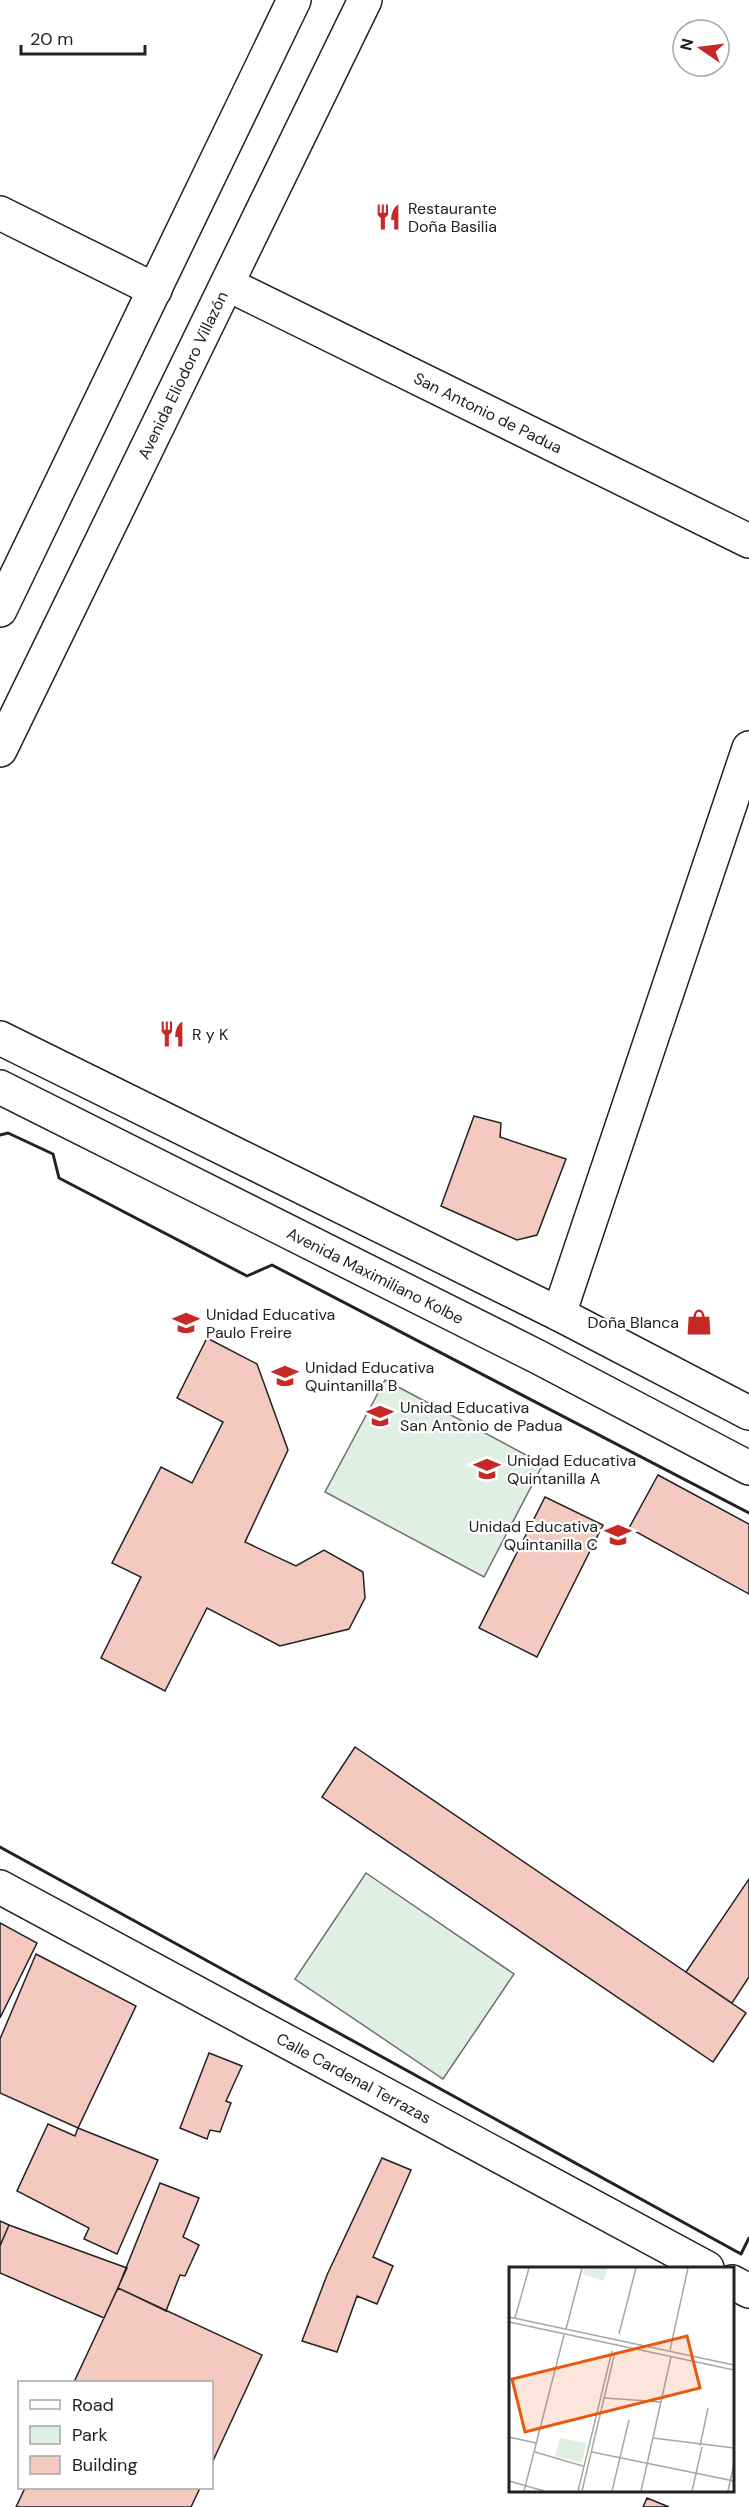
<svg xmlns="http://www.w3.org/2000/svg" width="749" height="2507" viewBox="0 0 749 2507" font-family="'DM Sans',sans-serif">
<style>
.green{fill:#e0efe3;stroke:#6f6f6f;stroke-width:1.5}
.building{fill:#f3c9c0;stroke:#222;stroke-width:1.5}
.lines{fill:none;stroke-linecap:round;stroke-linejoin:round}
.street-casing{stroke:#222;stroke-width:36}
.secondary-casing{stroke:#222;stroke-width:36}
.highway-casing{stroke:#222;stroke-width:36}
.street{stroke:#fff;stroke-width:33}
.secondary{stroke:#fff;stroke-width:33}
.highway{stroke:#fff;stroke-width:33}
.wall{stroke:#222;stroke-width:3}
.labels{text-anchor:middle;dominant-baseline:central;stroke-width:4.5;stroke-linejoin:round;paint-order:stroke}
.poi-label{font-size:16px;fill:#222;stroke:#fff;text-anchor:start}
.street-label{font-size:16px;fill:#222;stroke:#fff}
.inset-road{fill:none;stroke:#a7a7a7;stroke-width:1.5}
.view{fill:#e8590c;fill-opacity:0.15;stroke:#e8590c;stroke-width:3}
.inset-edge{fill:none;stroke:#222;stroke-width:3}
</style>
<rect width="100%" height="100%" fill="#fff"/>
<path class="green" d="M 385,1380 L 543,1464 L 484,1577 L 325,1492 Z
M 366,1873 L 514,1974 L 443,2079 L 295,1979 Z"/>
<path class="building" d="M 474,1116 L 501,1123 L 500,1137 L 566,1159 L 537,1235 L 517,1240 L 441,1206 Z
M 207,1338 L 257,1364 L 288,1450 L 245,1542 L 296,1566 L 324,1550 L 363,1572 L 365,1598 L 349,1629 L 280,1646 L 207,1608 L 165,1691 L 101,1658 L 141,1577 L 112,1563 L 161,1467 L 192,1483 L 223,1422 L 177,1398 Z
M 658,1475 L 749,1524 L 749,1594 L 629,1528 Z
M 545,1497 L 603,1525 L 537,1657 L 479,1628 Z
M 355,1747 L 746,2013 L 713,2062 L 322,1797 Z
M 749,1879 L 749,1977 L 732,2003 L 686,1972 Z
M 0,1923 L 37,1943 L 0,2018 Z
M 36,1954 L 136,2006 L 78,2128 L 0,2093 L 0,2039 Z
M 209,2053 L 242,2066 L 226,2101 L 231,2103 L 220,2132 L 210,2130 L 207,2139 L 180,2128 Z
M 48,2124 L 75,2136 L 78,2128 L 158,2160 L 117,2254 L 84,2239 L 89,2228 L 17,2191 Z
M 382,2158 L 411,2170 L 373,2257 L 393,2266 L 377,2304 L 357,2296 L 337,2352 L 302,2341 L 327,2275 Z
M 160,2183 L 199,2198 L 183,2237 L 199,2245 L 185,2276 L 180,2275 L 166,2311 L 118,2288 Z
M 0,2221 L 9,2225 L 0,2246 Z
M 9,2225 L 127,2268 L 104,2318 L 0,2273 L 0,2246 Z
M 118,2288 L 262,2355 L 212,2463 L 212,2382 L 74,2382 Z
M 25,2488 L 200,2488 L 191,2507 L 16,2507 Z
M 647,2498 L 669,2507 L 643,2507 Z"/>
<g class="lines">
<g class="street-casing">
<g id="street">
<path d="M 0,213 L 155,290"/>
<path id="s1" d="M 227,284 L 749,541"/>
<path d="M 559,1314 L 749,748"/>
<path id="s2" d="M 0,1887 L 707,2268"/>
<path d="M 732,2282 L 749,2291"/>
</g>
</g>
<g class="secondary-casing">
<g id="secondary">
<path d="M 0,1038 L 559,1314 L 749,1413"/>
<path id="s3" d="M 0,1087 L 538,1357 L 749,1468"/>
</g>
</g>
<g class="highway-casing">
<g id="highway">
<path d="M 0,610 L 294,0"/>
<path id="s4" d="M 0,750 L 365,0"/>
</g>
</g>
<use href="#street" class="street"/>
<use href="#secondary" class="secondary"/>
<use href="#highway" class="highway"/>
<path class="wall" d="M 0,1135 L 8,1133 L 53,1154 L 59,1178 L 247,1276 L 272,1265 L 749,1513
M 0,1847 L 741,2254 L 749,2238"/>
</g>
<defs>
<g id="restaurant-bare" transform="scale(2.07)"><path d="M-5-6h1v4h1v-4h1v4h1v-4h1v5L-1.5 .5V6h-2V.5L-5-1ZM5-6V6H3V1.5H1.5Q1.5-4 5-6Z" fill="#c62828" stroke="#fff" stroke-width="2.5" paint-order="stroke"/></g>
<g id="shop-bare" transform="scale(2.07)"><path d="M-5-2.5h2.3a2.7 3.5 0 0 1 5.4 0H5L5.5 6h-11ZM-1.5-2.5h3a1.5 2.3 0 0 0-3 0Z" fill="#c62828" stroke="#fff" stroke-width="2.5" paint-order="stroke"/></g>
<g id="school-bare" transform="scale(2.07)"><path d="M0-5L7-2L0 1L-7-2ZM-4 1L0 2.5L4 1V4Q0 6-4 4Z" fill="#c62828" stroke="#fff" stroke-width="2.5" paint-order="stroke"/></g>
</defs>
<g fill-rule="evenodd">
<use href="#restaurant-bare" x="388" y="217"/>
<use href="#restaurant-bare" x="172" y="1034"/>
<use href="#shop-bare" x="699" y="1322"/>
<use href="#school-bare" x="186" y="1323"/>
<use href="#school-bare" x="285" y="1376"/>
<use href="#school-bare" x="380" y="1416"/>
<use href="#school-bare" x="487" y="1469"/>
<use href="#school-bare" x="618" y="1535"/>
</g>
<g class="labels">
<g class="poi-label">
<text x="408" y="208">Restaurante<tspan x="408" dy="18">Doña Basilia</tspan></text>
<text x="192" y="1034">R y K</text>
<text x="206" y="1314">Unidad Educativa<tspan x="206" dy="18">Paulo Freire</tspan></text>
<text x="679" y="1322" text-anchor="end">Doña Blanca</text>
<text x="305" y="1367">Unidad Educativa<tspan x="305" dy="18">Quintanilla B</tspan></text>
<text x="400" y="1407">Unidad Educativa<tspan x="400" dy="18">San Antonio de Padua</tspan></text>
<text x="507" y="1460">Unidad Educativa<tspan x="507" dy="18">Quintanilla A</tspan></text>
<text x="598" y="1526" text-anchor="end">Unidad Educativa<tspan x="598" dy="18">Quintanilla C</tspan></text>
</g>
<g class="street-label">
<text stroke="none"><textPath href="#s4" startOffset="417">Avenida Eliodoro Villazón</textPath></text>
<text stroke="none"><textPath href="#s1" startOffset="291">San Antonio de Padua</textPath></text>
<text stroke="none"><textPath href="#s3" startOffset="420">Avenida Maximiliano Kolbe</textPath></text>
<text stroke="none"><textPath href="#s2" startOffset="402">Calle Cardenal Terrazas</textPath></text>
</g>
</g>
<g transform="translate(509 2267)">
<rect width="225" height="225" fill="#fff"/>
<path d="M 76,1 L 99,1 L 94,14 L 74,7 ZM 51,171 L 77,176 L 73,196 L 46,189 Z" fill="#e0efe3"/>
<path class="inset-road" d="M 0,50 L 225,98M 6,51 L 20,1M 0,55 L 225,103M 57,62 L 73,1M 110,67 L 127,1M 161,83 L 179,1M 96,131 L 152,135M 0,170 L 27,176M 144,171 L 225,181M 191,179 L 199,141M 26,185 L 74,199M 83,185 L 225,214M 0,214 L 35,224M 15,224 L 55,68M 69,224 L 103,84M 73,224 L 106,85M 103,224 L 120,153M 132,224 L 162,90M 183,224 L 193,180M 219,224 L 225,197"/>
<path class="view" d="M 178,69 L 191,121 L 16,165 L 3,112 Z"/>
<rect width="225" height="225" class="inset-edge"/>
</g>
<rect x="18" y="2381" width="195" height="108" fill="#ffffff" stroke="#a7a7a7" stroke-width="1.5"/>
<rect x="30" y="2400" width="30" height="9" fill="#ffffff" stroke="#a7a7a7" stroke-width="1.5"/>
<text x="72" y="2411" font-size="18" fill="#222222">Road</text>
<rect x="30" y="2426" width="30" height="18" fill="#e0efe3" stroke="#a7a7a7" stroke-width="1.5"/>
<text x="72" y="2441" font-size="18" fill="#222222">Park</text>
<rect x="30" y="2456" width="30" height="18" fill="#f3c9c0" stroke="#a7a7a7" stroke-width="1.5"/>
<text x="72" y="2471" font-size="18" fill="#222222">Building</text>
<g transform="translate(701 48) rotate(284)"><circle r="28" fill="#ffffff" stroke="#a7a7a7" stroke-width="1.5"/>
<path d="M0-4.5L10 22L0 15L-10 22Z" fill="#c62828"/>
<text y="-9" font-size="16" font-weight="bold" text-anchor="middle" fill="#222222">N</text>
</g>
<path d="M21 45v9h124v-9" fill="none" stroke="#222222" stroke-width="3"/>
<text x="30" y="45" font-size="18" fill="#222222" stroke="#ffffff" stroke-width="4.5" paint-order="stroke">20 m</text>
</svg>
